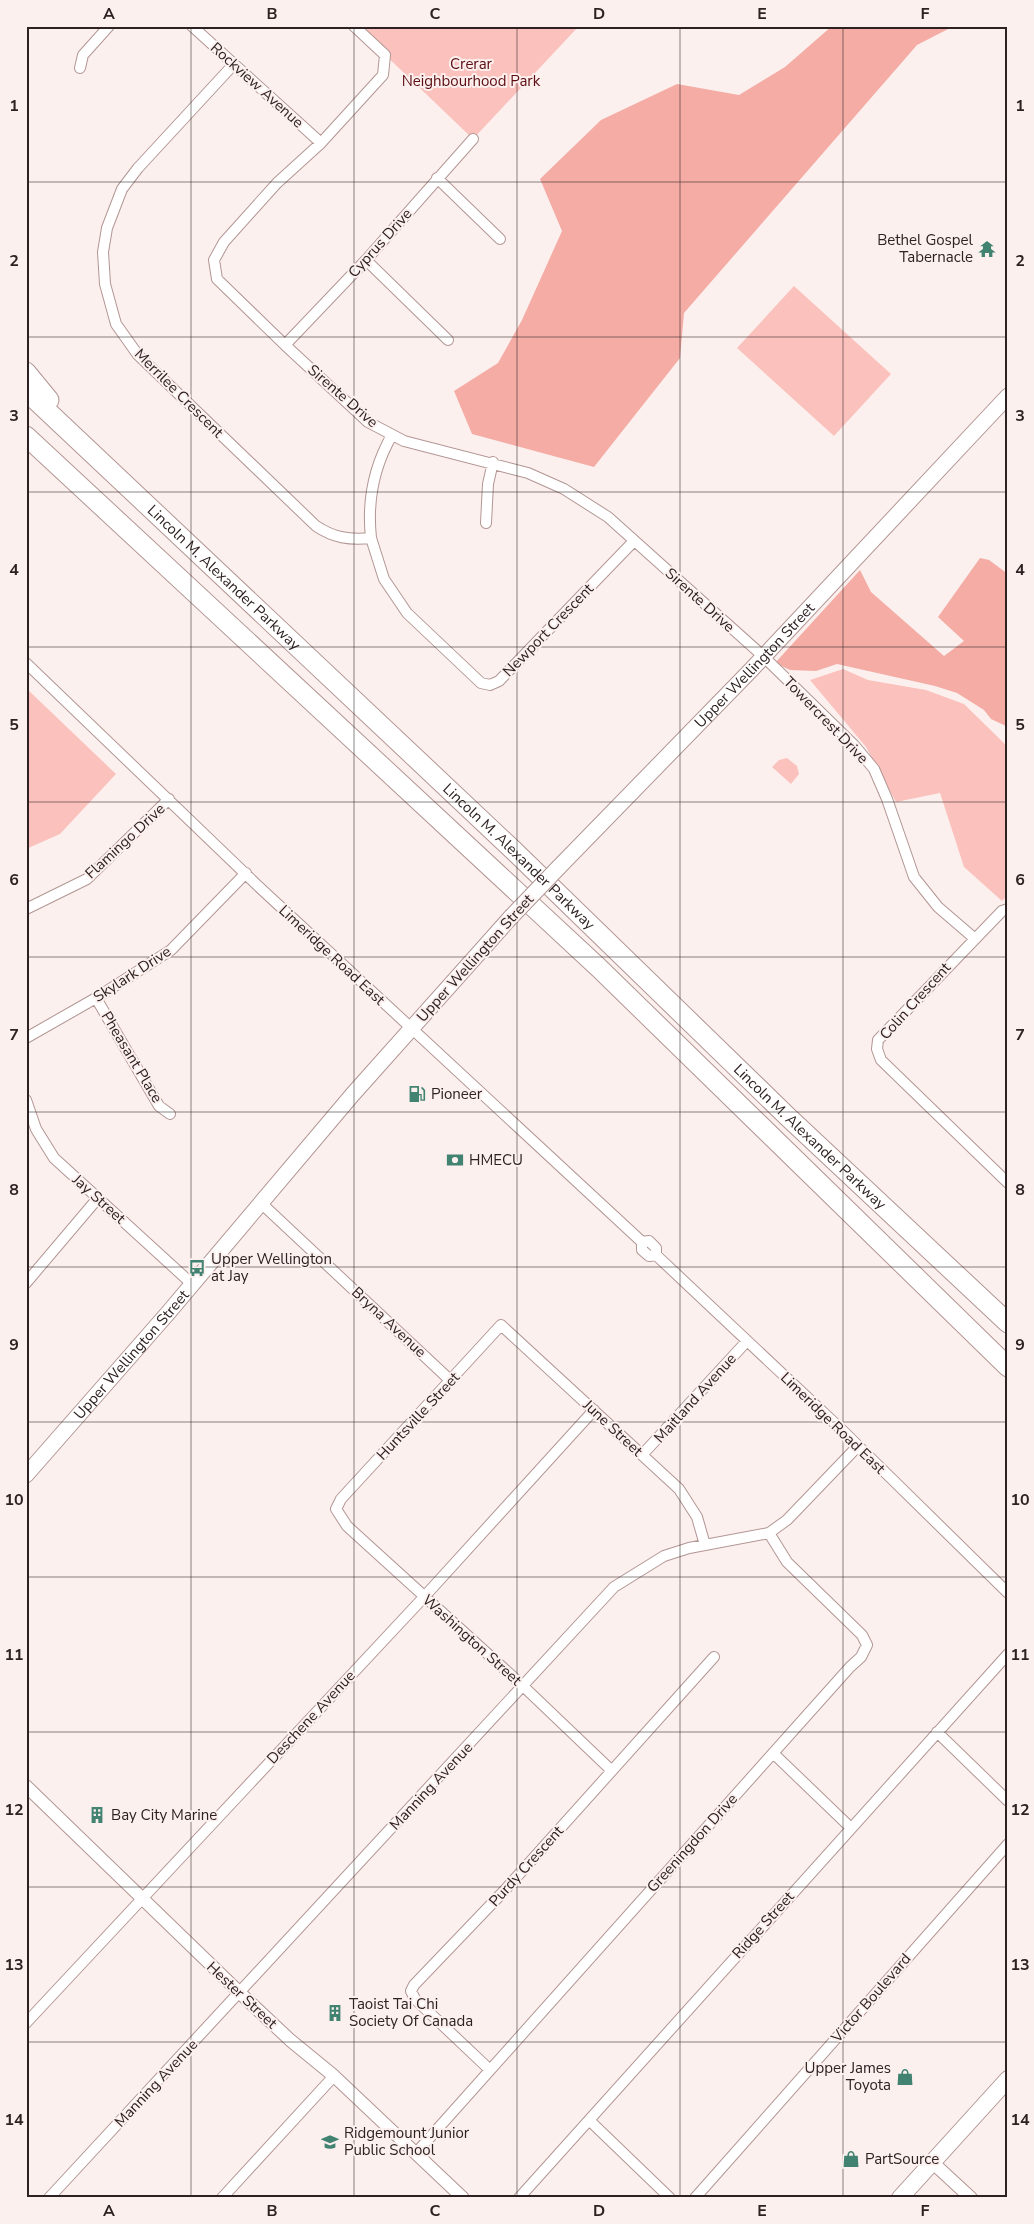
<svg xmlns="http://www.w3.org/2000/svg" width="1034" height="2224" viewBox="0 0 1034 2224" font-family="'Nunito Sans',sans-serif">
<style>
.green{fill:#fbc2bd}
.forest{fill:#f4aca5}
.lines{fill:none;stroke-linecap:round;stroke-linejoin:round}
.minor-casing{stroke:#b29693;stroke-width:12}
.tertiary-casing{stroke:#b29693;stroke-width:14}
.secondary-casing{stroke:#b29693;stroke-width:17}
.primary-casing{stroke:#b29693;stroke-width:18}
.motorway-casing{stroke:#b29693;stroke-width:21}
.minor{stroke:#fff;stroke-width:10}
.tertiary{stroke:#fff;stroke-width:12}
.secondary{stroke:#fff;stroke-width:15}
.primary{stroke:#fff;stroke-width:16}
.motorway{stroke:#fff;stroke-width:19}
.secondary-bridge-casing{stroke:#b29693;stroke-width:17;stroke-linecap:butt}
.secondary-bridge{stroke:#fff;stroke-width:15}
.grid{fill:none;stroke:#2d2221;stroke-width:1;stroke-opacity:0.55}
.labels{text-anchor:middle;dominant-baseline:central;stroke-width:4;stroke-linejoin:round;paint-order:stroke}
.park-label{font-size:15px;fill:#5c0d11;stroke:#fcf0ef}
.street-label{font-size:15px;fill:#2d2221;stroke:#fcf0ef}
.poi-label{font-size:15px;fill:#2d2221;stroke:#fcf0ef;text-anchor:start}
.neatline{fill:none;stroke:#2d2221;stroke-width:2}
.grid-label{font-size:16px;text-anchor:middle;font-weight:bold;fill:#2d2221}
</style>
<rect width="100%" height="100%" fill="#fcf0ef"/>
<path class="green" d="M 355,26 L 579,26 L 473,139 Z
M 794,286 L 891,374 L 834,436 L 737,348 Z
M 843,669 L 868,680 L 926,690 L 964,704 L 1008,747 L 1008,895 L 1002,901 L 964,867 L 940,793 L 896,802 L 866,747 L 810,680 Z
M 26,688 L 116,774 L 60,834 L 26,849 Z
M 787,758 L 797,766 L 799,774 L 791,784 L 772,767 L 779,760 Z"/>
<path class="forest" d="M 832,26 L 954,26 L 917,45 L 684,313 L 680,358 L 594,467 L 472,434 L 454,391 L 498,363 L 522,320 L 562,231 L 540,179 L 601,120 L 677,84 L 739,95 L 785,67 Z
M 980,558 L 989,560 L 1008,574 L 1008,727 L 991,719 L 984,710 L 957,693 L 935,686 L 837,664 L 816,671 L 790,670 L 775,663 L 860,570 L 871,592 L 944,656 L 964,641 L 938,617 Z"/>
<g class="lines">
<g class="minor-casing">
<path id="minor" d="M 192,26 L 321,143
M 354,26 L 385,55 L 383,75 L 321,143 L 277,183 L 224,242 L 214,260 L 217,279 L 285,345 L 368,422 L 404,441 L 528,473 L 564,489 L 608,517 L 763,656 L 854,745 L 874,769 L 887,799 L 914,877 L 938,907 L 974,938
M 234,64 L 138,168 L 122,189 L 107,228 L 103,252 L 105,284 L 116,324 L 138,355 L 316,526 C 334,538 349,540 371,538 L 384,579 L 407,613 L 481,683 L 490,685 L 499,681 L 634,541
M 80,68 L 83,55 L 109,26
M 437,178 L 500,239
M 366,260 L 448,340
M 285,345 L 366,260 L 473,139
M 486,523 L 488,484 L 493,462
M 371,538 C 367,501 373,468 392,435
M 26,663 L 257,885 L 642,1242 L 649,1241 L 656,1248 L 656,1255 L 843,1431 L 1008,1593
M 26,909 L 87,879 L 169,799
M 1008,909 L 1002,911 L 878,1040 L 877,1049 L 881,1060 L 1008,1183
M 96,998 L 159,1106 L 170,1114
M 26,1038 L 96,998 L 171,950 L 246,873
M 26,1100 L 36,1129 L 54,1158 L 192,1284
M 261,1203 L 451,1381
M 642,1242 L 642,1250 L 649,1256 L 656,1255
M 26,1283 L 98,1198
M 642,1455 L 747,1341
M 937,1732 L 1008,1801
M 773,1753 L 851,1828
M 611,1770 L 523,1686 L 347,1526 L 336,1509 L 341,1499 L 501,1325 L 679,1489 L 697,1517 L 705,1545
M 26,2023 L 424,1597 L 594,1410
M 490,2070 L 415,1999 L 411,1991 L 414,1985 L 503,1892 L 714,1657
M 589,2120 L 670,2198
M 416,2153 L 850,1667 L 861,1657 L 867,1645 L 862,1635 L 787,1562 L 769,1533
M 49,2198 L 614,1587 L 664,1556 L 689,1548 L 769,1533 L 787,1520 L 858,1446
M 222,2198 L 334,2076
M 519,2198 L 1008,1654
M 695,2198 L 1008,1844"/>
</g>
<g class="tertiary-casing">
<path id="tertiary" d="M 26,1786 L 240,1993 L 290,2040 L 334,2076 L 463,2198
M 932,2162 L 971,2198"/>
</g>
<g class="secondary-casing">
<g id="secondary">
<path id="s1" d="M 559,867 L 751,670 L 1008,396"/>
<path id="s2" d="M 26,1475 L 168,1313 L 353,1094 L 511,917"/>
</g>
</g>
<g class="primary-casing">
<path id="primary" d="M 900,2198 L 1008,2079"/>
</g>
<g class="motorway-casing">
<g id="motorway">
<path d="M 26,372 L 49,400"/>
<path id="s3" d="M 26,391 L 511,848 L 788,1117 L 1008,1323"/>
<path d="M 26,436 L 599,968 L 1008,1367"/>
</g>
</g>
<use href="#minor" class="minor"/>
<use href="#tertiary" class="tertiary"/>
<use href="#secondary" class="secondary"/>
<use href="#primary" class="primary"/>
<use href="#motorway" class="motorway"/>
<g class="secondary-bridge-casing">
<path id="secondary-bridge" d="M 511,917 L 559,867"/>
</g>
<use href="#secondary-bridge" class="secondary-bridge"/>
</g>
<path class="grid" d="M 191,26 L 191,2198M 354,26 L 354,2198M 517,26 L 517,2198M 680,26 L 680,2198M 843,26 L 843,2198M 26,182 L 1008,182M 26,337 L 1008,337M 26,492 L 1008,492M 26,647 L 1008,647M 26,802 L 1008,802M 26,957 L 1008,957M 26,1112 L 1008,1112M 26,1267 L 1008,1267M 26,1422 L 1008,1422M 26,1577 L 1008,1577M 26,1732 L 1008,1732M 26,1887 L 1008,1887M 26,2042 L 1008,2042"/>
<defs>
<g id="temple-bare" transform="scale(1.35)"><path d="M0-6L5-2H3V0L6.5 2.5H4V6H1.5V3h-3V6H-4V2.5H-6.5L-3 0V-2H-5Z" fill="#418271" stroke="#fcf0ef" stroke-width="2.5" paint-order="stroke"/></g>
<g id="fuel-bare" transform="scale(1.35)"><path d="M-5.5-6h7V0h2V4h1.3V-2.5L3-4.5l.8-.8L6-3V5H2.5V1h-1V6h-7ZM-4.2-4.7v3.2H.2V-4.7Z" fill="#418271" stroke="#fcf0ef" stroke-width="2.5" paint-order="stroke"/></g>
<g id="bank-bare" transform="scale(1.35)"><path d="M-6-4H6V4H-6ZM0-2.3a2.3 2.3 0 1 0 0 4.6a2.3 2.3 0 1 0 0-4.6Z" fill="#418271" stroke="#fcf0ef" stroke-width="2.5" paint-order="stroke"/></g>
<g id="bus-bare" transform="scale(1.35)"><path d="M-5-6H5V4H4V6H2V4H-2V6H-4V4H-5ZM-3.5-4V0h7V-4ZM-3.5 1.2v1.5H-2V1.2ZM2 1.2v1.5H3.5V1.2Z" fill="#418271" stroke="#fcf0ef" stroke-width="2.5" paint-order="stroke"/></g>
<g id="building-bare" transform="scale(1.35)"><path d="M-4-6H4V6H1V3H-1V6H-4ZM-2.5-4.3h1.7v1.8h-1.7ZM.8-4.3h1.7v1.8H.8ZM-2.5-1h1.7V.8h-1.7ZM.8-1h1.7V.8H.8Z" fill="#418271" stroke="#fcf0ef" stroke-width="2.5" paint-order="stroke"/></g>
<g id="shop-bare" transform="scale(1.35)"><path d="M-5-2.5h2.3a2.7 3.5 0 0 1 5.4 0H5L5.5 6h-11ZM-1.5-2.5h3a1.5 2.3 0 0 0-3 0Z" fill="#418271" stroke="#fcf0ef" stroke-width="2.5" paint-order="stroke"/></g>
<g id="school-bare" transform="scale(1.35)"><path d="M0-5L7-2L0 1L-7-2ZM-4 1L0 2.5L4 1V4Q0 6-4 4Z" fill="#418271" stroke="#fcf0ef" stroke-width="2.5" paint-order="stroke"/></g>
</defs>
<g fill-rule="evenodd">
<use href="#temple-bare" x="987" y="249"/>
<use href="#fuel-bare" x="417" y="1094"/>
<use href="#bank-bare" x="455" y="1160"/>
<use href="#bus-bare" x="197" y="1268"/>
<use href="#building-bare" x="97" y="1815"/>
<use href="#building-bare" x="335" y="2013"/>
<use href="#shop-bare" x="905" y="2077"/>
<use href="#school-bare" x="330" y="2142"/>
<use href="#shop-bare" x="851" y="2159"/>
</g>
<g class="labels">
<g class="park-label">
<text x="471" y="64">Crerar<tspan x="471" dy="17">Neighbourhood Park</tspan></text>
</g>
<g class="street-label">
<text transform="translate(257 85) rotate(42)">Rockview Avenue</text>
<text transform="translate(380 243) rotate(-48)">Cyprus Drive</text>
<text transform="translate(179 393) rotate(45)">Merrilee Crescent</text>
<text transform="translate(343 396) rotate(41)">Sirente Drive</text>
<text stroke="none"><textPath href="#s3" startOffset="272">Lincoln M. Alexander Parkway</textPath></text>
<text transform="translate(700 600) rotate(42)">Sirente Drive</text>
<text transform="translate(548 630) rotate(-46)">Newport Crescent</text>
<text stroke="none"><textPath href="#s1" startOffset="281">Upper Wellington Street</textPath></text>
<text transform="translate(826 720) rotate(46)">Towercrest Drive</text>
<text transform="translate(125 841) rotate(-43)">Flamingo Drive</text>
<text stroke="none"><textPath href="#s3" startOffset="678">Lincoln M. Alexander Parkway</textPath></text>
<text transform="translate(332 955) rotate(43)">Limeridge Road East</text>
<text transform="translate(475 958) rotate(-48)">Upper Wellington Street</text>
<text transform="translate(132 974) rotate(-33)">Skylark Drive</text>
<text transform="translate(915 1001) rotate(-48)">Colin Crescent</text>
<text transform="translate(132 1057) rotate(59)">Pheasant Place</text>
<text stroke="none"><textPath href="#s3" startOffset="1082">Lincoln M. Alexander Parkway</textPath></text>
<text transform="translate(99 1199) rotate(42)">Jay Street</text>
<text transform="translate(389 1322) rotate(43)">Bryna Avenue</text>
<text stroke="none"><textPath href="#s2" startOffset="160">Upper Wellington Street</textPath></text>
<text transform="translate(695 1398) rotate(-48)">Maitland Avenue</text>
<text transform="translate(418 1416) rotate(-47)">Huntsville Street</text>
<text transform="translate(833 1423) rotate(44)">Limeridge Road East</text>
<text transform="translate(613 1428) rotate(43)">June Street</text>
<text transform="translate(472 1640) rotate(42)">Washington Street</text>
<text transform="translate(311 1717) rotate(-47)">Deschene Avenue</text>
<text transform="translate(431 1786) rotate(-47)">Manning Avenue</text>
<text transform="translate(692 1843) rotate(-48)">Greeningdon Drive</text>
<text transform="translate(526 1866) rotate(-48)">Purdy Crescent</text>
<text transform="translate(763 1925) rotate(-48)">Ridge Street</text>
<text transform="translate(242 1995) rotate(43)">Hester Street</text>
<text transform="translate(871 1998) rotate(-49)">Victor Boulevard</text>
<text transform="translate(156 2083) rotate(-47)">Manning Avenue</text>
</g>
<g class="poi-label">
<text x="973" y="240" text-anchor="end">Bethel Gospel<tspan x="973" dy="17">Tabernacle</tspan></text>
<text x="431" y="1094">Pioneer</text>
<text x="469" y="1160">HMECU</text>
<text x="211" y="1259">Upper Wellington<tspan x="211" dy="17">at Jay</tspan></text>
<text x="111" y="1815">Bay City Marine</text>
<text x="349" y="2004">Taoist Tai Chi<tspan x="349" dy="17">Society Of Canada</tspan></text>
<text x="891" y="2068" text-anchor="end">Upper James<tspan x="891" dy="17">Toyota</tspan></text>
<text x="344" y="2133">Ridgemount Junior<tspan x="344" dy="17">Public School</tspan></text>
<text x="865" y="2159">PartSource</text>
</g>
</g>
<rect width="1034" height="2224" fill="none" stroke="#fcf0ef" stroke-width="55"/>
<rect x="28" y="28" width="978" height="2168" class="neatline"/>
<g class="grid-label">
<text x="109" y="19">A</text>
<text x="272" y="19">B</text>
<text x="435" y="19">C</text>
<text x="599" y="19">D</text>
<text x="762" y="19">E</text>
<text x="925" y="19">F</text>
<text x="14" y="111">1</text>
<text x="1020" y="111">1</text>
<text x="14" y="266">2</text>
<text x="1020" y="266">2</text>
<text x="14" y="421">3</text>
<text x="1020" y="421">3</text>
<text x="14" y="575">4</text>
<text x="1020" y="575">4</text>
<text x="14" y="730">5</text>
<text x="1020" y="730">5</text>
<text x="14" y="885">6</text>
<text x="1020" y="885">6</text>
<text x="14" y="1040">7</text>
<text x="1020" y="1040">7</text>
<text x="14" y="1195">8</text>
<text x="1020" y="1195">8</text>
<text x="14" y="1350">9</text>
<text x="1020" y="1350">9</text>
<text x="14" y="1505">10</text>
<text x="1020" y="1505">10</text>
<text x="14" y="1660">11</text>
<text x="1020" y="1660">11</text>
<text x="14" y="1815">12</text>
<text x="1020" y="1815">12</text>
<text x="14" y="1970">13</text>
<text x="1020" y="1970">13</text>
<text x="14" y="2125">14</text>
<text x="1020" y="2125">14</text>
<text x="109" y="2216">A</text>
<text x="272" y="2216">B</text>
<text x="435" y="2216">C</text>
<text x="599" y="2216">D</text>
<text x="762" y="2216">E</text>
<text x="925" y="2216">F</text>
</g>
</svg>
